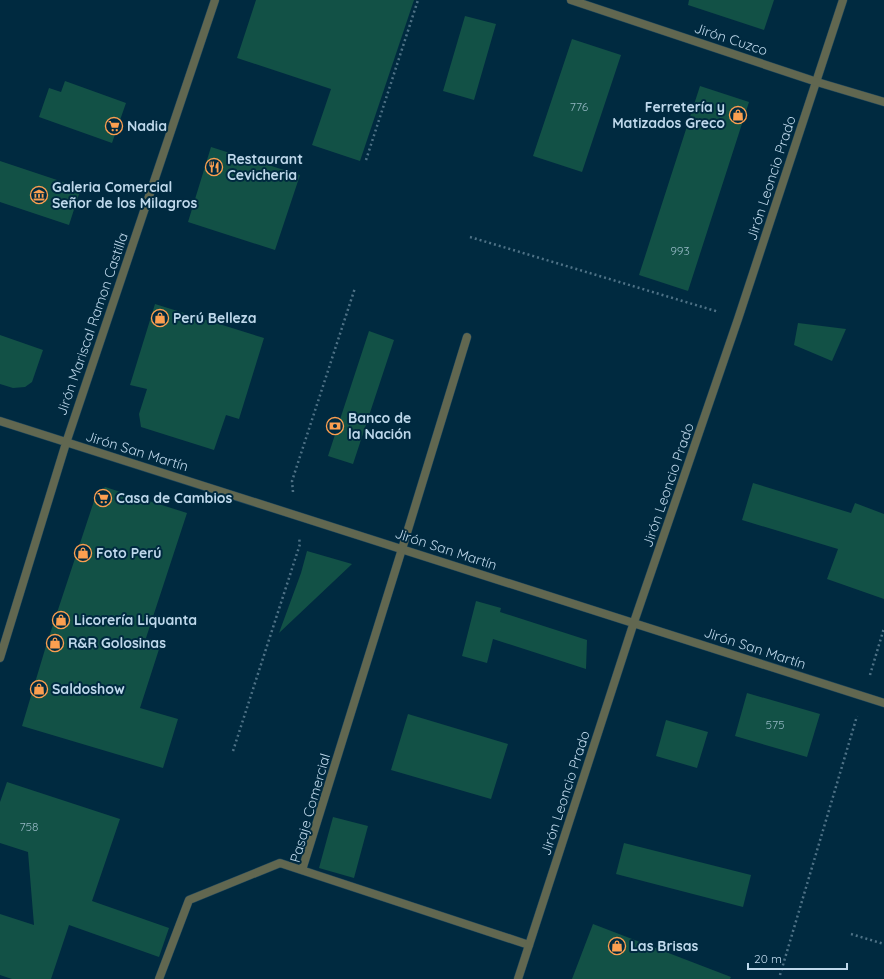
<svg xmlns="http://www.w3.org/2000/svg" width="884" height="979" viewBox="0 0 884 979" font-family="Quicksand,sans-serif">
<style>
.building{fill:#125146}
.lines{fill:none;stroke-linecap:round;stroke-linejoin:round}
.service-casing{stroke:#1e465b;stroke-width:9}
.pedestrian-casing{stroke:#1e465b;stroke-width:9}
.minor-casing{stroke:#1e465b;stroke-width:9}
.tertiary-casing{stroke:#1e465b;stroke-width:9}
.path{stroke:#4e7286;stroke-width:2.5;stroke-dasharray:2 3;stroke-linecap:butt}
.service{stroke:#616750;stroke-width:8}
.pedestrian{stroke:#616750;stroke-width:8}
.minor{stroke:#616750;stroke-width:8}
.tertiary{stroke:#616750;stroke-width:8}
.labels{text-anchor:middle;dominant-baseline:central;stroke-width:4;stroke-linejoin:round;paint-order:stroke}
.number-label{font-size:12px;fill:#93b6c2}
.street-label{font-size:14px;fill:#bed8eb;stroke:#002a40}
.poi-label{font-size:14px;font-weight:bold;fill:#bed8eb;stroke:#002a40;text-anchor:start}
</style>
<rect width="100%" height="100%" fill="#002a40"/>
<path class="building" d="M 256,0 L 414,0 L 360,161 L 312,145 L 331,89 L 237,58 Z
M 689,0 L 774,0 L 764,30 L 688,5 Z
M 465,16 L 496,24 L 474,100 L 443,91 Z
M 572,39 L 621,55 L 582,172 L 533,156 Z
M 65,81 L 126,103 L 112,143 L 39,117 L 49,88 L 61,92 Z
M 700,86 L 749,102 L 688,291 L 639,275 Z
M 211,147 L 300,175 L 275,250 L 188,222 Z
M 0,161 L 81,188 L 69,225 L 0,202 Z
M 155,304 L 264,338 L 239,419 L 226,415 L 214,450 L 141,427 L 139,414 L 147,389 L 130,385 Z
M 798,323 L 846,329 L 832,361 L 794,345 Z
M 369,331 L 394,340 L 353,464 L 328,456 Z
M 0,335 L 43,350 L 32,382 L 25,387 L 13,388 L 0,384 Z
M 753,483 L 851,513 L 855,503 L 884,514 L 884,599 L 827,579 L 838,549 L 742,520 Z
M 105,487 L 187,513 L 146,638 L 161,643 L 140,708 L 178,719 L 163,768 L 22,726 L 46,646 L 95,498 Z
M 307,551 L 352,564 L 279,633 L 301,573 Z
M 476,601 L 501,608 L 500,612 L 587,640 L 586,669 L 493,639 L 487,663 L 462,656 Z
M 747,693 L 820,714 L 807,757 L 735,736 Z
M 408,714 L 508,744 L 491,799 L 391,770 Z
M 666,720 L 708,732 L 697,768 L 656,756 Z
M 7,782 L 120,819 L 92,901 L 169,928 L 159,957 L 69,925 L 51,979 L 12,979 L 0,975 L 0,914 L 34,925 L 28,852 L 0,843 L 0,802 Z
M 333,817 L 368,826 L 354,878 L 319,868 Z
M 624,843 L 751,875 L 743,907 L 616,874 Z
M 593,924 L 731,977 L 730,979 L 572,979 Z"/>
<g class="lines">
<g class="service-casing">
<path id="service" d="M 402,549 L 467,337"/>
</g>
<g class="pedestrian-casing">
<path id="pedestrian" d="M 302,870 L 402,549
M 159,979 L 189,900 L 280,863 L 529,945"/>
</g>
<g class="minor-casing">
<path id="minor" d="M 0,421 L 884,703
M 0,658 L 66,443 L 215,0
M 518,979 L 634,622 L 738,319 L 843,0"/>
</g>
<g class="tertiary-casing">
<path id="tertiary" d="M 571,0 L 817,82 L 884,102"/>
</g>
<path class="path" d="M 366,160 L 418,0
M 470,237 L 719,312
M 293,492 L 292,481 L 355,288
M 870,675 L 884,628
M 233,751 L 300,544 L 299,538
M 851,934 L 884,944
M 780,975 L 857,716"/>
<use href="#service" class="service"/>
<use href="#pedestrian" class="pedestrian"/>
<use href="#minor" class="minor"/>
<use href="#tertiary" class="tertiary"/>
</g>
<defs>
<g id="shop-ring" transform="scale(0.9)"><circle r="9.5" fill="#002a40" stroke="#fb9f50" stroke-width="1.5"/><path d="M-5-2.5h2.3a2.7 3.5 0 0 1 5.4 0H5L5.5 6h-11ZM-1.5-2.5h3a1.5 2.3 0 0 0-3 0Z" fill="#fb9f50"/></g>
<g id="supermarket-ring" transform="scale(0.9)"><circle r="9.5" fill="#002a40" stroke="#fb9f50" stroke-width="1.5"/><path d="M-6-5.5h2.5l.6 2H6L4.5 2H-2.5L-4.4-4H-6ZM-1.5 3.2a1.3 1.3 0 1 0 .1 0ZM3 3.2a1.3 1.3 0 1 0 .1 0Z" fill="#fb9f50"/></g>
<g id="restaurant-ring" transform="scale(0.9)"><circle r="9.5" fill="#002a40" stroke="#fb9f50" stroke-width="1.5"/><path d="M-5-6h1v4h1v-4h1v4h1v-4h1v5L-1.5 .5V6h-2V.5L-5-1ZM5-6V6H3V1.5H1.5Q1.5-4 5-6Z" fill="#fb9f50"/></g>
<g id="museum-ring" transform="scale(0.9)"><circle r="9.5" fill="#002a40" stroke="#fb9f50" stroke-width="1.5"/><path d="M0-6L6-3V-2H-6V-3ZM-5-1h2V3h-2ZM-1-1h2V3h-2ZM3-1h2V3H3ZM-6 4H6V6H-6Z" fill="#fb9f50"/></g>
<g id="bank-ring" transform="scale(0.9)"><circle r="9.5" fill="#002a40" stroke="#fb9f50" stroke-width="1.5"/><path d="M-6-4H6V4H-6ZM0-2.3a2.3 2.3 0 1 0 0 4.6a2.3 2.3 0 1 0 0-4.6Z" fill="#fb9f50"/></g>
</defs>
<g fill-rule="evenodd">
<use href="#shop-ring" x="738" y="115"/>
<use href="#supermarket-ring" x="114" y="126"/>
<use href="#restaurant-ring" x="214" y="167"/>
<use href="#museum-ring" x="39" y="195"/>
<use href="#shop-ring" x="160" y="318"/>
<use href="#bank-ring" x="335" y="426"/>
<use href="#supermarket-ring" x="103" y="498"/>
<use href="#shop-ring" x="83" y="553"/>
<use href="#shop-ring" x="61" y="620"/>
<use href="#shop-ring" x="55" y="643"/>
<use href="#shop-ring" x="39" y="689"/>
<use href="#shop-ring" x="617" y="946"/>
</g>
<g class="labels">
<g class="number-label">
<text x="579" y="106">776</text>
<text x="680" y="250">993</text>
<text x="775" y="724">575</text>
<text x="29" y="826">758</text>
</g>
<g class="street-label">
<text transform="translate(731 39) rotate(18)">Jirón Cuzco</text>
<text transform="translate(771 178) rotate(-72)">Jirón Leoncio Prado</text>
<text transform="translate(92 324) rotate(-71)">Jirón Mariscal Ramon Castilla</text>
<text transform="translate(137 451) rotate(17)">Jirón San Martín</text>
<text transform="translate(668 485) rotate(-71)">Jirón Leoncio Prado</text>
<text transform="translate(446 549) rotate(18)">Jirón San Martín</text>
<text transform="translate(755 648) rotate(18)">Jirón San Martín</text>
<text transform="translate(565 793) rotate(-72)">Jirón Leoncio Prado</text>
<text transform="translate(310 808) rotate(-74)">Pasaje Comercial</text>
</g>
<g class="poi-label">
<text x="725" y="107" text-anchor="end">Ferretería y<tspan x="725" dy="16">Matizados Greco</tspan></text>
<text x="127" y="126">Nadia</text>
<text x="227" y="159">Restaurant<tspan x="227" dy="16">Cevicheria</tspan></text>
<text x="52" y="187">Galeria Comercial<tspan x="52" dy="16">Señor de los Milagros</tspan></text>
<text x="173" y="318">Perú Belleza</text>
<text x="348" y="418">Banco de<tspan x="348" dy="16">la Nación</tspan></text>
<text x="116" y="498">Casa de Cambios</text>
<text x="96" y="553">Foto Perú</text>
<text x="74" y="620">Licorería Liquanta</text>
<text x="68" y="643">R&amp;R Golosinas</text>
<text x="52" y="689">Saldoshow</text>
<text x="630" y="946">Las Brisas</text>
</g>
</g>
<path d="M748 963v6h99v-6" fill="none" stroke="#bed8eb" stroke-width="2"/>
<text x="754" y="963" font-size="12" fill="#bed8eb" stroke="#002a40" stroke-width="3" paint-order="stroke">20 m</text>
</svg>
